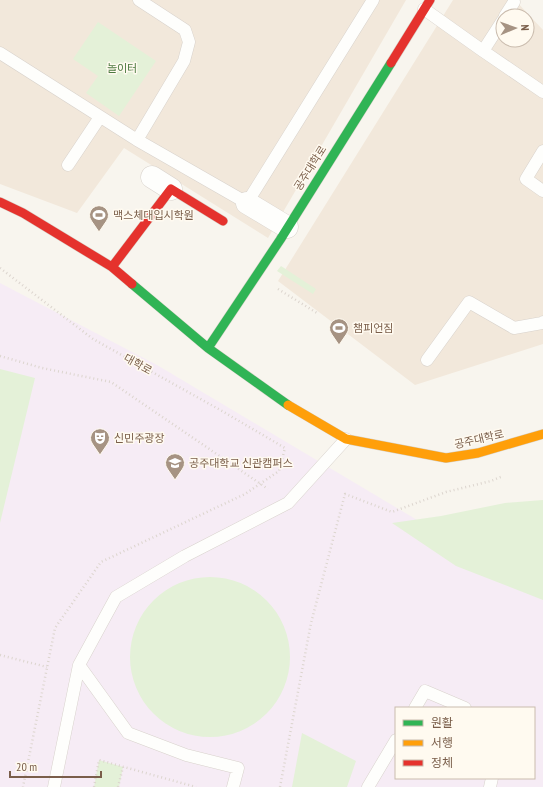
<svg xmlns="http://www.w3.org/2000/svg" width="543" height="787" viewBox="0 0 543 787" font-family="'PT Sans Narrow','Noto Sans KR',sans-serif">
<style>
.residential{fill:#f2e8db;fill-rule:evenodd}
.education{fill:#f6ecf5;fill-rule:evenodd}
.green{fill:#e4f1d8}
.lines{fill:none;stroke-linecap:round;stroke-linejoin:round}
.lane-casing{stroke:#d8d2cc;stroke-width:13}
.street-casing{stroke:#d8d2cc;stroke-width:23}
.fast-casing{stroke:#d7d1c8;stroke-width:10}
.slow-casing{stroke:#d7d1c8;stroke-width:10}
.jam-casing{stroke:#d7d1c8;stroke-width:10}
.path{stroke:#dcd5ce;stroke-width:2.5;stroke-dasharray:1 3;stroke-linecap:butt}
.lane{stroke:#fefefc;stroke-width:12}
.street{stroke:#fefefc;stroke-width:22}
.fast{stroke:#30b455;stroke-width:9}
.slow{stroke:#ff9f0a;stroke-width:9}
.jam{stroke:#e5322d;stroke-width:9}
.labels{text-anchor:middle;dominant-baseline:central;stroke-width:3;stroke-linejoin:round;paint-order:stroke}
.park-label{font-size:11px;fill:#4c7a3f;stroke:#fffaf0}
.street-label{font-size:11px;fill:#7a5e4a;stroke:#fffaf0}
.poi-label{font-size:11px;fill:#7a5e4a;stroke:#fffaf0;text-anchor:start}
</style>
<rect width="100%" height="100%" fill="#f8f5ee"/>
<path class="residential" d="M 0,0 L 406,0 L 268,238 L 124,148 L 77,213 L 0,184 Z
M 453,0 L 515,0 L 543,30 L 543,344 L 415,385 L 278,281 ZM 503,16 L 527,16 L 527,40 L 503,40 Z"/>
<path class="education" d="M 0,283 L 157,365 L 543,595 L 543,787 L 0,787 ZM 396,708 L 534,708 L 534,778 L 396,778 Z"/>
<path class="green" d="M 98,22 L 156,61 L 119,116 L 86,93 L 98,76 L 73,59 Z
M 281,266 L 316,289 L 313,294 L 277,271 Z
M 0,369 L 35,378 L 0,523 Z
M 543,500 L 543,600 L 456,566 L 392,523 L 441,516 L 505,503 Z
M130 657a80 80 0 1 1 160 0a80 80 0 1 1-160 0Z
M 302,733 L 356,761 L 347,787 L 292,787 Z
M 99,760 L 123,767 L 119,787 L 94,787 Z"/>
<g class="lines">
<g class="lane-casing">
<path id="lane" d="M 139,0 L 185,30 L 189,42 L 184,61 L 137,140 L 247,203 L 373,0
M 424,9 L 483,51 L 503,20
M 505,16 L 514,2
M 483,51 L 543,92
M 0,53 L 137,140
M 543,151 L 526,179 L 543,191
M 68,165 L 100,117
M 427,360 L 469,302 L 514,328 L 542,323 L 543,322
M 79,665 L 128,733 L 186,755 L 238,768 L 233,787
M 415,708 L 425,691 L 465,708
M 54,787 L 79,665 L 116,597 L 185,556 L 288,503 L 346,439
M 368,787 L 396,740
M 490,787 L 492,778"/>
</g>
<g class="street-casing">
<path id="street" d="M 152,177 L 171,189
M 247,203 L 287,227"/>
</g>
<g class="fast-casing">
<path id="fast" d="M 132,284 L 208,348 L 288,405
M 208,348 L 280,240 L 391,63"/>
</g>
<g class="slow-casing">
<path id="slow" d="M 288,405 L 346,439 L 446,458 L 478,453 L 543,434"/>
</g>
<g class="jam-casing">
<path id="jam" d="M 391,63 L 430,0
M 0,202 L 23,213 L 112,267 L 132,284
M 112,267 L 171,189 L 223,221"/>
</g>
<path class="path" d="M 0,268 L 93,339 L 222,411 L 285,448 L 279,471 L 245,494 L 101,562 L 55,628 L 23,787
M 278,289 L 317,313
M 0,356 L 42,368 L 111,382 L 268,489
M 0,655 L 47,667
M 94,787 L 99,760 L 196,787
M 118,787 L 123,767
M 280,787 L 311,623 L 345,494 L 392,512 L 446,492 L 491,481 L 503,476"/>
<use href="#lane" class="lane"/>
<use href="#street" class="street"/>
<use href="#fast" class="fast"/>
<use href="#slow" class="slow"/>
<use href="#jam" class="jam"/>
</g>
<defs>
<g id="stadium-pin" transform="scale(1)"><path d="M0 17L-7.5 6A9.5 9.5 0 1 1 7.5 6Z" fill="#a69383" stroke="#fffaf0"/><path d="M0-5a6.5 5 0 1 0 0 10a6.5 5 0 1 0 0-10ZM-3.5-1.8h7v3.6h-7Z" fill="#fff"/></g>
<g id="theatre-pin" transform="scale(1)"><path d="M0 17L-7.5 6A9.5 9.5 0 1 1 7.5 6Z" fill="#a69383" stroke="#fffaf0"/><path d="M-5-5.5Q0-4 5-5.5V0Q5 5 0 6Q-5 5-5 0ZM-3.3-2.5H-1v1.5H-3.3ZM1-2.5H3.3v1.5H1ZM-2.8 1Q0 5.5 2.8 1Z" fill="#fff"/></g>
<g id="university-pin" transform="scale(1)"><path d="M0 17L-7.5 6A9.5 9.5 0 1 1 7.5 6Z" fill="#a69383" stroke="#fffaf0"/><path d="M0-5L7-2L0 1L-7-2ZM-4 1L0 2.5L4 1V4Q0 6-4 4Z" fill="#fff"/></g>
</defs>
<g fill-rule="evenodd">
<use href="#stadium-pin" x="99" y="215"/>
<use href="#stadium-pin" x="339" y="328"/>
<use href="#theatre-pin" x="100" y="438"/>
<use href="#university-pin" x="175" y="463"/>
</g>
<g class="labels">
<g class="park-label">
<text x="122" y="68">놀이터</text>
</g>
<g class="street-label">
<text transform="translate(310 168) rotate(-58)">공주대학로</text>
<text transform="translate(138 364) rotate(29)">대학로</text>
<text transform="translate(479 439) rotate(-13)">공주대학로</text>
</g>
<g class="poi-label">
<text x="113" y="215">맥스체대입시학원</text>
<text x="353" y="328">챔피언짐</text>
<text x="114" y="438">신민주광장</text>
<text x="189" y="463">공주대학교 신관캠퍼스</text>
</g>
</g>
<rect x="395" y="707" width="140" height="72" fill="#fffaf0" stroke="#cabcae"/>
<rect x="403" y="720" width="20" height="6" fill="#30b455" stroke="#cabcae"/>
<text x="431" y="727" font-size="12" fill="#7a5e4a">원활</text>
<rect x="403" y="740" width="20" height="6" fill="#ff9f0a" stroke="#cabcae"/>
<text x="431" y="747" font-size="12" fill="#7a5e4a">서행</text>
<rect x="403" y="760" width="20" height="6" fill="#e5322d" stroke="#cabcae"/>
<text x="431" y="767" font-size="12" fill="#7a5e4a">정체</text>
<g transform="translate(515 28) rotate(88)"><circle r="19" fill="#fffaf0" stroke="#cabcae"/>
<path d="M0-3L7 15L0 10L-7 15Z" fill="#a69383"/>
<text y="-6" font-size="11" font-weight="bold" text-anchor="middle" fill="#7a5e4a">N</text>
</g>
<path d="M10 771v6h91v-6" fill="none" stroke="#7a5e4a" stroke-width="2"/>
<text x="16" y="771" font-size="12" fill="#7a5e4a" stroke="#fffaf0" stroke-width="3" paint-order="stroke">20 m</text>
</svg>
